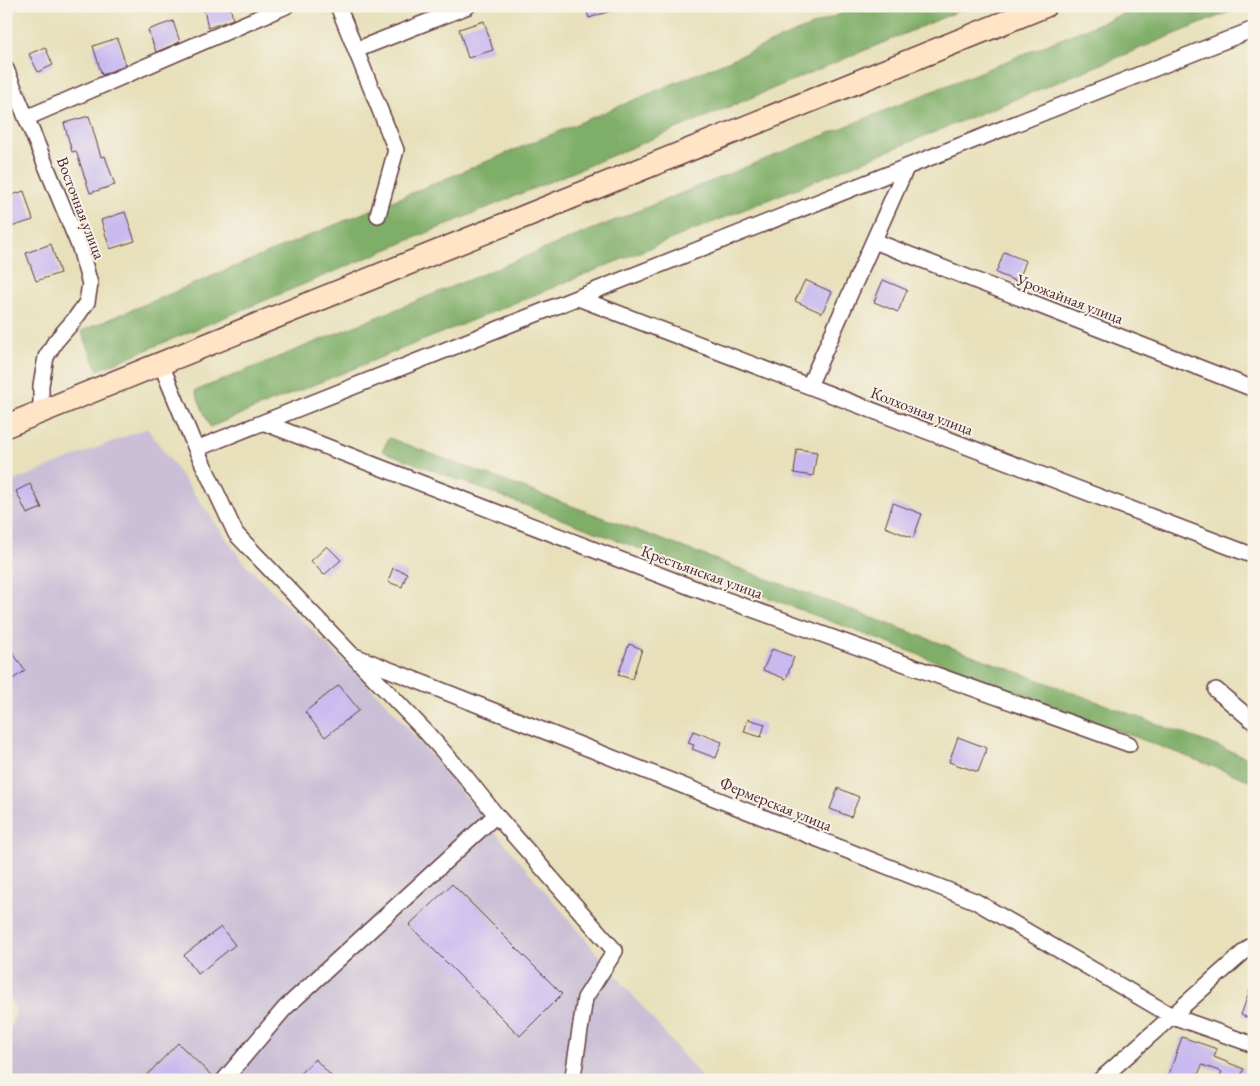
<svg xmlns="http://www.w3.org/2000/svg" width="1260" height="1086" viewBox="0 0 1260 1086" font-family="'EB Garamond',serif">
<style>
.industrial{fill:#cabfd6}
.forest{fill:#7fae67;stroke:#646649}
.building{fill:#c8b9ef}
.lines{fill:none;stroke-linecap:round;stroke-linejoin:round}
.street-casing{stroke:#623c40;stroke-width:18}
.secondary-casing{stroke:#623c40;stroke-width:25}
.street{stroke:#fff;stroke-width:15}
.secondary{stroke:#ffe4c6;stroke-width:22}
.labels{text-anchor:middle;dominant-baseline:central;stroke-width:4;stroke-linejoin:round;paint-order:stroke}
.street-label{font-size:16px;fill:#4a1f2b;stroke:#f7f3e8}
</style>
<rect width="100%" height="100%" fill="#f7f3e8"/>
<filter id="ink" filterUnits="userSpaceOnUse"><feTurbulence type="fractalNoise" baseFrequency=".02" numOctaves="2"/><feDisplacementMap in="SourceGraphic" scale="10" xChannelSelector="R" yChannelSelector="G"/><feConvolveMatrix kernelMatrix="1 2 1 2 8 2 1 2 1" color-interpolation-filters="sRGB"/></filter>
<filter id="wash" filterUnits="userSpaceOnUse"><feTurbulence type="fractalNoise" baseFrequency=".0096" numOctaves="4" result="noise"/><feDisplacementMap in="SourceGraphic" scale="20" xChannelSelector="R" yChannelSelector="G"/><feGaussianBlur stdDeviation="1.12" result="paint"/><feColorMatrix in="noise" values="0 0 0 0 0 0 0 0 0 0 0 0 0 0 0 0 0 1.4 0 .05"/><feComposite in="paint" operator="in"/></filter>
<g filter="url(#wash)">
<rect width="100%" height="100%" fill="#e7e0ba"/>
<path class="industrial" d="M 147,428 L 245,564 L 390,707 L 704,1080 L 6,1080 L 6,1040 L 16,1012 L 6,988 L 6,484 Z"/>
<path class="forest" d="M 859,6 L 971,6 L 98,370 L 81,331 Z
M 1142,6 L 1244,6 L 210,427 L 195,391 Z
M 389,438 L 1254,760 L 1254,782 L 382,451 Z"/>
<g id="blocks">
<path class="building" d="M 203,6 L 230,6 L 233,19 L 208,28 Z
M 585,6 L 618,6 L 619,8 L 589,18 Z
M 173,21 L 180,42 L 156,52 L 148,30 Z
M 484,21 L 493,50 L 468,58 L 459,29 Z
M 117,38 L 126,65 L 102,75 L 93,46 Z
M 45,47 L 53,65 L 38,72 L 29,54 Z
M 89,116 L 101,157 L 105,156 L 115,185 L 90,193 L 76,151 L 72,152 L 64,123 Z
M 24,191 L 33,220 L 8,228 L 6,221 L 6,197 Z
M 125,212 L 135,241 L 110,249 L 101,220 Z
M 51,244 L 60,273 L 36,281 L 26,253 Z
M 1004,252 L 1026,261 L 1018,282 L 996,273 Z
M 805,280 L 832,292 L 822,313 L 795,301 Z
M 883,280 L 907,290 L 898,312 L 874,302 Z
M 797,449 L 817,452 L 813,476 L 794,473 Z
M 30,484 L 42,508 L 27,514 L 16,491 Z
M 893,503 L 922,514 L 913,538 L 885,527 Z
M 327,546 L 341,560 L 324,575 L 311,561 Z
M 393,568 L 407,573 L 402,587 L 388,582 Z
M 6,642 L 25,671 L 6,683 Z
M 629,644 L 642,649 L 632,679 L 618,675 Z
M 772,649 L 794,657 L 786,679 L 763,670 Z
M 339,685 L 359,710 L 325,737 L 305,712 Z
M 748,719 L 765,724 L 761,737 L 744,732 Z
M 693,731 L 722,742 L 716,758 L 692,749 L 694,745 L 688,743 Z
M 958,737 L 987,748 L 978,772 L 949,762 Z
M 838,788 L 859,797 L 851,817 L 830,809 Z
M 452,884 L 562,994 L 520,1036 L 409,925 Z
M 221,927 L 235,945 L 198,974 L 184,955 Z
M 1252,984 L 1254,984 L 1254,1020 L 1241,1015 Z
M 1182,1037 L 1217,1049 L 1214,1057 L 1244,1069 L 1239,1080 L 1218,1080 L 1222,1072 L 1202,1065 L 1196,1080 L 1167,1080 Z
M 178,1043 L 215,1079 L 215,1080 L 142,1080 Z
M 315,1059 L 335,1080 L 293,1080 Z"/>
</g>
</g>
<g filter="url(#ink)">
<use href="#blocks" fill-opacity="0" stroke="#623c40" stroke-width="1"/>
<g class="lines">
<g class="street-casing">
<path id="street" d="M 338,6 L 396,150 L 378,215
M 356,50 L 468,6
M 6,69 L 80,248 L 90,284 L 87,302 L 75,319 L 55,342 L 46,357 L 41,385 L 41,413
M 26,118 L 286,6
M 874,241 L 1254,389
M 578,298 L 1254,556
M 161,364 L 196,449 L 236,534 L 426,732 L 465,776 L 496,815 L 285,1008 L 224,1080
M 809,386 L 906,168
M 265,423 L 696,589 L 1129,744
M 196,449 L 1254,29
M 352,655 L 975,901 L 1172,1016 L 1254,1045
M 1216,690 L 1254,722
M 496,815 L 615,951 L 585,998 L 573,1076 L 571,1080
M 1100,1080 L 1254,943"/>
</g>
<g class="secondary-casing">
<path id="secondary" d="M 6,426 L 1045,6"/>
</g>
<use href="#street" class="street"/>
<use href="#secondary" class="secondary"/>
</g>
</g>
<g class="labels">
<g class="street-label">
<text transform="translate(81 208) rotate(69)">Восточная улица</text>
<text transform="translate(1070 299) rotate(21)">Урожайная улица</text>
<text transform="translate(922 411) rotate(21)">Колхозная улица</text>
<text transform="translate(702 572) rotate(20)">Крестьянская улица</text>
<text transform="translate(776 804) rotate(22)">Фермерская улица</text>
</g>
</g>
<rect width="1260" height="1086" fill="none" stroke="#f7f3e8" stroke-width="25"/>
</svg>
